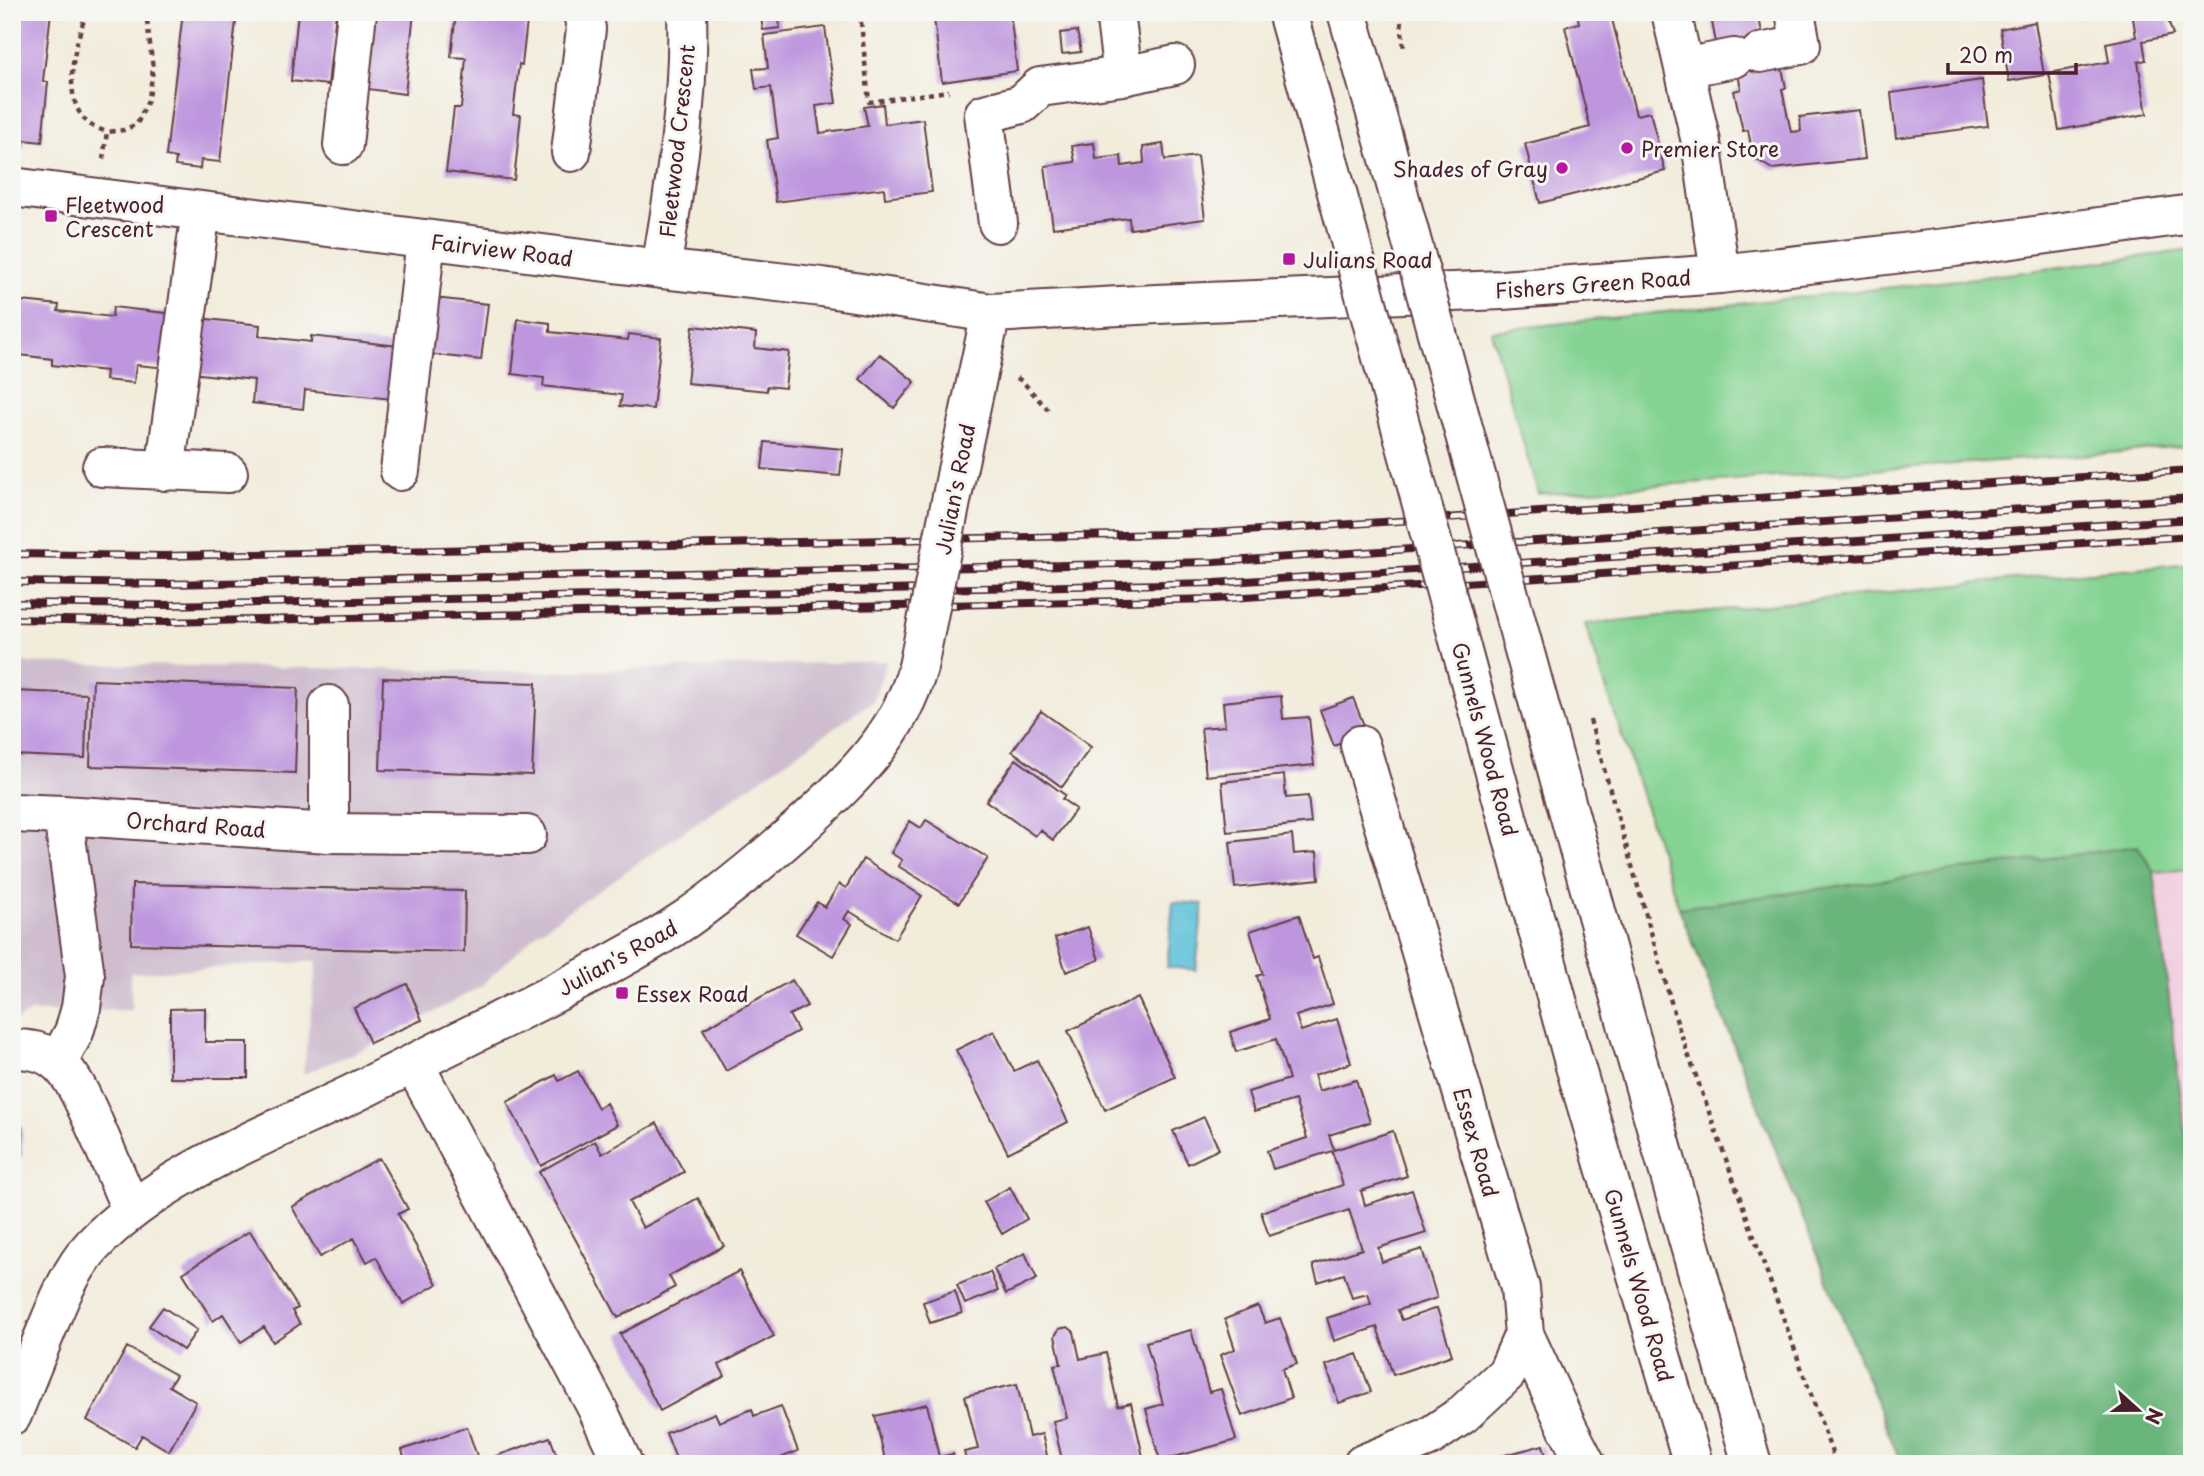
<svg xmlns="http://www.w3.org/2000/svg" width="2204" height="1476" viewBox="0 0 2204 1476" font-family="'Playpen Sans',sans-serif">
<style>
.built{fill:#f2cfe0}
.industrial{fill:#cfbdcf}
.green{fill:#84d392;stroke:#67795e;stroke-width:2}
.forest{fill:#6bb57c;stroke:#5a6a54;stroke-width:2}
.water{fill:#5cc1d9;stroke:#537082;stroke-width:2}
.building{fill:#be96de}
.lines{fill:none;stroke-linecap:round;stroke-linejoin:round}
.minor-casing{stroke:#633e45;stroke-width:42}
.major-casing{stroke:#633e45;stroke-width:42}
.path{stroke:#633e45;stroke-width:4.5;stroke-dasharray:5 5;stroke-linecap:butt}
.minor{stroke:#fff;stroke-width:38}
.major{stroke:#fff;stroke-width:38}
.rail-casing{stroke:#4a1f2b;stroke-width:8}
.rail{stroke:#f6f6f2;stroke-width:5;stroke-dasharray:16;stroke-linecap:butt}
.minor-bridge-casing{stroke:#633e45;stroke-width:42;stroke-linecap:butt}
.major-bridge-casing{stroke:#633e45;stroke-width:42;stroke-linecap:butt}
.path-bridge{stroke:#633e45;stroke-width:4.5;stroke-dasharray:5 5;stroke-linecap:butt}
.minor-bridge{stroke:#fff;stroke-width:38}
.major-bridge{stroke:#fff;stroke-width:38}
.poi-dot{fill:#b5179e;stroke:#f6f6f2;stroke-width:2.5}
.labels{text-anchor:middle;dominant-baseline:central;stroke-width:6;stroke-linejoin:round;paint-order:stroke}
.street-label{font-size:21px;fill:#4a1f2b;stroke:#f6f6f2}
.poi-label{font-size:21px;fill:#4a1f2b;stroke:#f6f6f2;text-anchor:start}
</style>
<rect width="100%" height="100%" fill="#f6f6f2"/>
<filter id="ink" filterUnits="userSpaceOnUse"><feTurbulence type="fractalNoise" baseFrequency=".0143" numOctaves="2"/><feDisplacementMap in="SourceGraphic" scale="14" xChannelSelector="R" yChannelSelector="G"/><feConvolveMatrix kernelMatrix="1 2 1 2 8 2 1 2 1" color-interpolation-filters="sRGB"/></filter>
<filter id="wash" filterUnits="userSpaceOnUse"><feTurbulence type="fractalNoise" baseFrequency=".00686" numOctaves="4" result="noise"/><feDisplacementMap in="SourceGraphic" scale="28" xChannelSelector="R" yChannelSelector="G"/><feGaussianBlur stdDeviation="1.57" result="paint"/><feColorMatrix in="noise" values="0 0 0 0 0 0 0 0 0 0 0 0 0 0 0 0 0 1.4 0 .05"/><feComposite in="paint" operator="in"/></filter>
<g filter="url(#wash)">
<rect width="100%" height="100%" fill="#f2ecdb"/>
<path class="built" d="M 2192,869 L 2192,1191 L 2154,872 Z"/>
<path class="industrial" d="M 887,661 L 873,701 L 538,932 L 480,987 L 371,1046 L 303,1074 L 317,961 L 130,973 L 132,1010 L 30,1012 L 12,1023 L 12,663 L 551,672 Z"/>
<path class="green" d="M 2192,250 L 2192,445 L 2123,452 L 1538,494 L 1491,331 L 1976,278 Z
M 2192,563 L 2192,869 L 2154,872 L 2138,846 L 1679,908 L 1585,624 L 2045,576 Z"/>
<path class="forest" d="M 2138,846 L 2154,872 L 2192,1191 L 2192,1464 L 1901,1464 L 1679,908 Z"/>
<path class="water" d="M 1173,902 L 1203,904 L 1196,970 L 1167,967 Z"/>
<g id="blocks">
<path class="building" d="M 12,12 L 51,12 L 43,81 L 48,82 L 42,142 L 24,140 L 23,149 L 12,148 Z
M 183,12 L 237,12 L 220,162 L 201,160 L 200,169 L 175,166 L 176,158 L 166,156 Z
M 298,12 L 336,12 L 328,85 L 291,81 Z
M 377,12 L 414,12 L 405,94 L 368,89 Z
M 456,12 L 528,12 L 522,65 L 519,64 L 513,114 L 521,115 L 514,180 L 446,172 L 454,108 L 461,108 L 466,58 L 451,57 Z
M 760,12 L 778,12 L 780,28 L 763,30 Z
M 943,12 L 1010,12 L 1017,71 L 942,82 L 934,18 L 944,17 Z
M 1577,12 L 1618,12 L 1611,15 L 1636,115 L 1650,112 L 1665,171 L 1540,203 L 1525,144 L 1590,127 L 1565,27 L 1579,23 Z
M 1710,12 L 1758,12 L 1763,38 L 1781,63 L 1786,88 L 1782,89 L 1791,132 L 1801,131 L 1800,117 L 1859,110 L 1865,159 L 1772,169 L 1753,157 L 1748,130 L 1743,131 L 1734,91 L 1741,89 L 1732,45 L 1717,48 Z
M 2132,12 L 2165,12 L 2173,35 L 2143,41 L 2146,60 L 2138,62 L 2147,114 L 2059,130 L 2049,73 L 2109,62 L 2106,43 L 2136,37 Z
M 2035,22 L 2044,75 L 2009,81 L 2000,29 Z
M 825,27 L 836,103 L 816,106 L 820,133 L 868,126 L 864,107 L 883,104 L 885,124 L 923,119 L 932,192 L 885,198 L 884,188 L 776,202 L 767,140 L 778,138 L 771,87 L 756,89 L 753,69 L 768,68 L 764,35 Z
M 1077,31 L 1081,52 L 1062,54 L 1060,33 Z
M 1982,80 L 1988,126 L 1896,138 L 1891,93 Z
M 1094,143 L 1096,159 L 1121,156 L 1122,166 L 1144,163 L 1143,147 L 1163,144 L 1165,160 L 1197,156 L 1205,219 L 1130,229 L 1129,218 L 1053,228 L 1045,166 L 1075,162 L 1072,146 Z
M 425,297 L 488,304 L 481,360 L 419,353 Z
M 12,300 L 59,305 L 58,311 L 112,317 L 113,307 L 174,314 L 168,368 L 136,365 L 134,383 L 105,380 L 106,371 L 52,365 L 52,359 L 12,354 Z
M 198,318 L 260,325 L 259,336 L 311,342 L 311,336 L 398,346 L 392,399 L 305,390 L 303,409 L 252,403 L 254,380 L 191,373 Z
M 518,319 L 550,323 L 550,332 L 628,340 L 629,334 L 661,338 L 653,409 L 620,406 L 622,395 L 543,386 L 544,378 L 512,374 Z
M 693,326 L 756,333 L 755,348 L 789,352 L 785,388 L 767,386 L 767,391 L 687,383 Z
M 880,354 L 915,382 L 894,408 L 860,379 Z
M 765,442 L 843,449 L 840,476 L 762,469 Z
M 383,678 L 536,683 L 532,775 L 380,770 Z
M 93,680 L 298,688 L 295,773 L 90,766 Z
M 12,691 L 87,694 L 85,758 L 12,755 Z
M 1281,696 L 1283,719 L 1309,717 L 1314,765 L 1206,776 L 1201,728 L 1225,726 L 1223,702 Z
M 1353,698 L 1367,733 L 1334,746 L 1320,710 Z
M 1041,711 L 1091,747 L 1062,787 L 1012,751 Z
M 1016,759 L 1065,795 L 1062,799 L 1076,809 L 1053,840 L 1040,830 L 1035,836 L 986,801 Z
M 1284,775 L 1286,798 L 1308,796 L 1311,823 L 1227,832 L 1222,782 Z
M 926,820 L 988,858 L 959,903 L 898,866 L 902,860 L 891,853 L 910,821 L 921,828 Z
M 1292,835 L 1294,854 L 1317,852 L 1319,879 L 1235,888 L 1230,842 Z
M 863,859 L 922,896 L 895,939 L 849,911 L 844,919 L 852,924 L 833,956 L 796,934 L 817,902 L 825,907 L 839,884 L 846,888 Z
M 132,884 L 465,891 L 464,952 L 131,944 Z
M 1299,915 L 1313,959 L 1318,957 L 1333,1004 L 1296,1016 L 1301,1031 L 1337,1019 L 1351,1063 L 1314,1075 L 1319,1091 L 1356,1080 L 1370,1122 L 1329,1135 L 1334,1150 L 1393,1131 L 1407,1176 L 1361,1191 L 1365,1205 L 1412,1190 L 1426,1233 L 1378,1248 L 1382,1262 L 1422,1249 L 1437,1298 L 1398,1310 L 1402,1320 L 1437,1308 L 1452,1355 L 1393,1375 L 1377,1327 L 1334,1341 L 1327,1318 L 1371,1304 L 1368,1294 L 1352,1298 L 1344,1274 L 1318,1282 L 1313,1265 L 1362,1249 L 1349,1210 L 1269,1236 L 1261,1212 L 1343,1185 L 1332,1151 L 1273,1169 L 1267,1151 L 1307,1138 L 1295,1100 L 1254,1112 L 1248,1092 L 1289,1079 L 1276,1039 L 1236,1052 L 1230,1032 L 1270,1019 L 1257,976 L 1263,974 L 1250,931 Z
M 1088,927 L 1099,960 L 1066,972 L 1055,938 Z
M 792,980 L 807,1006 L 789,1015 L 798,1031 L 726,1071 L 703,1029 Z
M 407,984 L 422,1020 L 370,1043 L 354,1008 Z
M 1138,998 L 1175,1077 L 1105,1110 L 1068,1031 Z
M 205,1008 L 205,1042 L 248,1042 L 248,1078 L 170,1078 L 170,1009 Z
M 994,1031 L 1014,1071 L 1037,1060 L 1068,1122 L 1008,1153 L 956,1050 Z
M 578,1071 L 598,1108 L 606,1103 L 617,1125 L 541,1166 L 507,1102 L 556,1075 L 559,1081 Z
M 1204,1117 L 1219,1149 L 1188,1164 L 1173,1131 Z
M 657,1123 L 684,1172 L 629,1202 L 643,1228 L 698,1198 L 724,1246 L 669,1276 L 675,1287 L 618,1318 L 539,1172 L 595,1141 L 602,1154 Z
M 12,1127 L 22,1127 L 22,1157 L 12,1157 Z
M 379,1158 L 408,1209 L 398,1214 L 437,1284 L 403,1304 L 376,1257 L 367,1262 L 354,1238 L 320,1257 L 292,1207 Z
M 1010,1187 L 1027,1219 L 1002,1234 L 984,1202 Z
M 250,1231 L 298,1308 L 292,1311 L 300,1324 L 273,1342 L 264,1327 L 241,1342 L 223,1314 L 213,1321 L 183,1273 Z
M 1025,1253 L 1037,1279 L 1006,1294 L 994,1269 Z
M 739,1271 L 774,1336 L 719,1365 L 725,1376 L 660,1411 L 620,1334 Z
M 990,1272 L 998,1291 L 965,1304 L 957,1285 Z
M 955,1291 L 962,1313 L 930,1323 L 923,1302 Z
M 1258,1306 L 1265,1323 L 1280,1318 L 1297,1364 L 1282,1369 L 1291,1398 L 1242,1416 L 1220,1355 L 1235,1349 L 1225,1319 Z
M 163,1307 L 197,1330 L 183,1350 L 149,1326 Z
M 1068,1327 L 1074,1332 L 1080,1359 L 1106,1353 L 1118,1406 L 1131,1403 L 1144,1461 L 1133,1464 L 1063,1464 L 1053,1421 L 1067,1418 L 1054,1365 L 1061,1364 L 1055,1336 L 1059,1329 Z
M 1191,1330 L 1209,1392 L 1221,1389 L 1236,1440 L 1160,1461 L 1146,1409 L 1163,1404 L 1146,1342 Z
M 127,1347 L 176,1375 L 169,1386 L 196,1402 L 169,1451 L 142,1435 L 135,1447 L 87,1420 Z
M 1357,1354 L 1371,1392 L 1339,1403 L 1326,1365 Z
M 1017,1384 L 1029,1437 L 1042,1434 L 1049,1464 L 967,1464 L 964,1452 L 978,1449 L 965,1396 Z
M 927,1404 L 939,1457 L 953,1454 L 955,1464 L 886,1464 L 875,1416 Z
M 781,1406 L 798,1451 L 766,1464 L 678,1464 L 666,1433 L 715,1413 L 719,1422 L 752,1409 L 754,1416 Z
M 467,1427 L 479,1462 L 550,1437 L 560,1464 L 406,1464 L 402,1450 Z
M 1543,1445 L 1548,1464 L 1495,1464 L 1494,1458 Z"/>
</g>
</g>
<g filter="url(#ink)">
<use href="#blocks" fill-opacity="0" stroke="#633e45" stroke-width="2"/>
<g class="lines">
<g class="minor-casing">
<path id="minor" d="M 1671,12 L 1701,142 L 1720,274
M 1760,53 L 1801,45 L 1795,12
M 1684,68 L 1734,58
M 1123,76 L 1175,65
M 343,145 L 357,12
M 571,152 L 586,29 L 583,12
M 12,187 L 661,269 L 822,287 L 991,313 L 1157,304 L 1502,290 L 1720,274 L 1955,247 L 2192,214
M 998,223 L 984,114 L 1022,104 L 1040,87 L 1123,76 L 1115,12
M 661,269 C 675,185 690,98 687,12
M 102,467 L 228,473
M 165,471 L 201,211
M 400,471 L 426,239
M 957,471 L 991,313
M 1360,745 L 1520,1288 L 1524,1334 L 1507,1373 L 1462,1415 L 1429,1437 L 1363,1464
M 12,813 L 63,815
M 329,833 L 329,705
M 12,1049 C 29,1049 45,1051 58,1063 C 74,1077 83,1100 92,1119 C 105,1149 118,1179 131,1209
M 58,1062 L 74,1032 L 81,1008 L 85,976 L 63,815 L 329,833 L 527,835
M 414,1064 L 596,1406 L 623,1464
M 1524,1334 L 1568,1429 L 1586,1464
M 12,1415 C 22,1390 32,1366 42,1341 C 55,1309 69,1271 93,1245 C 158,1176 266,1135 350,1095 C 411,1065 471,1035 531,1005 C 584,978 637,952 686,919 C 726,891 764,859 800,827 C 850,781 900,735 918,667"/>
</g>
<g class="major-casing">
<path id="major" d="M 1287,12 L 1321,134
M 1347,12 L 1386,148
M 1632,1042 L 1752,1464
M 1575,1066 L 1693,1464"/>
</g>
<path class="path" d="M 87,12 C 75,42 58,103 92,126 C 96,128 102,130 107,132
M 860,12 L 869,102 L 949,91
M 1400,12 L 1404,50
M 103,159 L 107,132 L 124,130 L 137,124 L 149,98 L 153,69 L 146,12
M 1017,378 L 1022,381 L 1048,410
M 1678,1026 L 1836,1464"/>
<use href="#minor" class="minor"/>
<use href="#major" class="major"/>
<g class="rail-casing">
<path id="rail" d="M 12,554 L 164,556 L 1213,533 L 2192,470
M 12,582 L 165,584 L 1214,562 L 2192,498
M 12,603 L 164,605 L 1215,583 L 2192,519
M 12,619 L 165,622 L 1215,599 L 2192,536"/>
</g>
<use href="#rail" class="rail"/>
<g class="minor-bridge-casing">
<path id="minor-bridge" d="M 918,667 L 957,471"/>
</g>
<g class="major-bridge-casing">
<path id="major-bridge" d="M 1321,134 L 1575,1066
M 1386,148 L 1632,1042"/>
</g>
<path class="path-bridge" d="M 1590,720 L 1678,1026"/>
<use href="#minor-bridge" class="minor-bridge"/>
<use href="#major-bridge" class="major-bridge"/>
</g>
</g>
<g class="poi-dot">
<circle cx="1627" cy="148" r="7"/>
<circle cx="1562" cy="168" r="7"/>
<rect x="44" y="209" width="14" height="14" rx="3.5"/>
<rect x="1282" y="252" width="14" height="14" rx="3.5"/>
<rect x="615" y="986" width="14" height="14" rx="3.5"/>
</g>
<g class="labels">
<g class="street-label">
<text transform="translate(676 141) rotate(-84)">Fleetwood Crescent</text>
<text transform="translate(502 249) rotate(7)">Fairview Road</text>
<text transform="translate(1593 283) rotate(-4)">Fishers Green Road</text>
<text transform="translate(954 489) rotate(-79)">Julian's Road</text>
<text transform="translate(1486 739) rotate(75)">Gunnels Wood Road</text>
<text transform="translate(196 824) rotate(4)">Orchard Road</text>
<text transform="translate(617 957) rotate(-29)">Julian's Road</text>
<text transform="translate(1477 1142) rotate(74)">Essex Road</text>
<text transform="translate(1640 1285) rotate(74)">Gunnels Wood Road</text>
</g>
<g class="poi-label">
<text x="1641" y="148">Premier Store</text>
<text x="1548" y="168" text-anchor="end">Shades of Gray</text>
<text x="65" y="204">Fleetwood<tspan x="65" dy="24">Crescent</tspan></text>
<text x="1303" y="259">Julians Road</text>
<text x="636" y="993">Essex Road</text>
</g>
</g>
<rect width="2204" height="1476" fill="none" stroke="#f6f6f2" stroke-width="42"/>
<g transform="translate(2138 1410) rotate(111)" stroke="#f6f6f2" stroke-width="5" paint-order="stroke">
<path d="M0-5L12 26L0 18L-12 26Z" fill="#4a1f2b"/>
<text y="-10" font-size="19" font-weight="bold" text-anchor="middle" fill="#4a1f2b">N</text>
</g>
<path d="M1948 63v10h128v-10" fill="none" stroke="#4a1f2b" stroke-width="3.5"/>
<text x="1959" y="63" font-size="21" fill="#4a1f2b" stroke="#f6f6f2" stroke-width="5" paint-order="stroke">20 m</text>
</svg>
